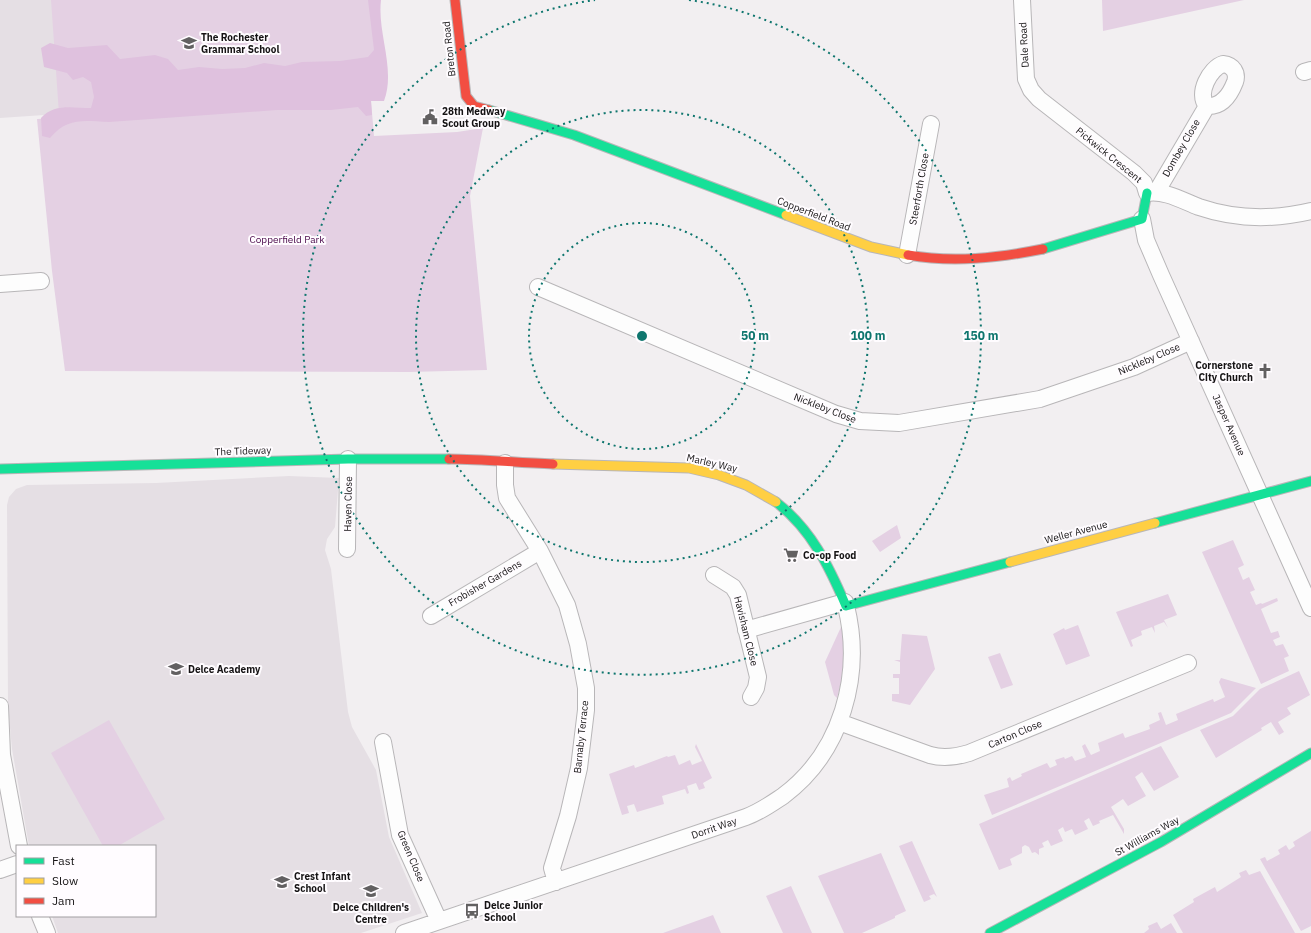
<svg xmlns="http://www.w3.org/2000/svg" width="1311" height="933" viewBox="0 0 1311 933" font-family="'IBM Plex Sans',sans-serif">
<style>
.built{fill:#e5dfe4}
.green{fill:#e4d0e3}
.forest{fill:#dfc1de}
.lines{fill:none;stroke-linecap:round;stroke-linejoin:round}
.street-casing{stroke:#b8b6b8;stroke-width:18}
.fast-casing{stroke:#b8b6b8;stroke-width:11}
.slow-casing{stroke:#b8b6b8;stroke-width:11}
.jam-casing{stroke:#b8b6b8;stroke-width:11}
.street{stroke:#fdfdfd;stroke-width:16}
.fast{stroke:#16e098;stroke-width:9}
.slow{stroke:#ffcf43;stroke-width:9}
.jam{stroke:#f24e42;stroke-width:9}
.ring{fill:none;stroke:#0f766e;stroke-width:2;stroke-dasharray:2 4}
.labels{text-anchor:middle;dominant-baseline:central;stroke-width:4;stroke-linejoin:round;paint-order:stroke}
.poi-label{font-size:10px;font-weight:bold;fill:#151314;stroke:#fffcff;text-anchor:start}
.street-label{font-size:10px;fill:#151314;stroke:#fffcff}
.park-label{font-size:10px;fill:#480749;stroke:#fffcff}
.centre{fill:#0f766e;stroke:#fffcff;stroke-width:2}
.ring-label{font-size:12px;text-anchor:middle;font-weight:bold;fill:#0f766e;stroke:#fffcff;stroke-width:4;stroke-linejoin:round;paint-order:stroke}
</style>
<rect width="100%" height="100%" fill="#f2eff1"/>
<path class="built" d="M 0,0 L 374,0 L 59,114 L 0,118 Z
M 289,476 L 339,478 L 335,527 L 327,539 L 325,550 L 331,569 L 348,712 L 352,727 L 376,770 L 389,837 L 422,913 L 361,933 L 58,933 L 52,916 L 155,916 L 155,846 L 29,846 L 12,749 L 8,706 L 7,505 L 9,497 L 16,489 L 27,485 L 156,483 Z"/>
<path class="green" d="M 51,0 L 374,0 L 382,86 L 59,114 Z
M 1102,0 L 1244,0 L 1103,31 Z
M 371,101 L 374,136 L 457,132 L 483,128 L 470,196 L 487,370 L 409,372 L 65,371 L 52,271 L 37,119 Z
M 897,525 L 901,538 L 880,552 L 872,541 Z
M 1233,540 L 1244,565 L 1238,568 L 1243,580 L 1249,577 L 1255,590 L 1250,592 L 1256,605 L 1261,603 L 1262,604 L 1277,598 L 1278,601 L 1261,609 L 1271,633 L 1278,631 L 1280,637 L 1273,640 L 1276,646 L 1283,644 L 1289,656 L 1284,658 L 1289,671 L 1261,684 L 1202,552 Z
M 1168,594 L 1177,615 L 1164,620 L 1168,628 L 1164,622 L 1154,626 L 1155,633 L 1152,627 L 1141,631 L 1142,635 L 1131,640 L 1133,646 L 1131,647 L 1116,612 Z
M 1078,625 L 1090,656 L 1066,665 L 1053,634 L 1064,628 L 1065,630 Z
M 841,627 L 843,630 L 844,671 L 837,698 L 834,695 L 825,662 Z
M 902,634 L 927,636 L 935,669 L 910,705 L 892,701 L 892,694 L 899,694 L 899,678 L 893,678 L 893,674 L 900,674 L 900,662 L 894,660 L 900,660 Z
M 1000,653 L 1013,685 L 1001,689 L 988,657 Z
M 1299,671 L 1310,695 L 1287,708 L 1291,714 L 1278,722 L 1284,732 L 1279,735 L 1271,722 L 1261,728 L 1262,730 L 1216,758 L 1200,730 L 1233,716 L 1260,689 Z
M 1221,678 L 1256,688 L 1231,713 L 992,815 L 984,795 L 1009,787 L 1007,779 L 1010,777 L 1012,781 L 1022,776 L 1021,774 L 1047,763 L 1050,768 L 1057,765 L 1055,760 L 1064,757 L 1065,759 L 1072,756 L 1075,761 L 1086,757 L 1082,746 L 1085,744 L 1091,755 L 1100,751 L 1098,743 L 1123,733 L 1125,738 L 1150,729 L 1149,725 L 1160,720 L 1158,713 L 1161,712 L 1166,725 L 1178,720 L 1176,714 L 1213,699 L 1214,702 L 1225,697 L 1219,682 Z
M 109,720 L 165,819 L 118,846 L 103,846 L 51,753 Z
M 696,744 L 712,778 L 703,783 L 705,788 L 699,790 L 696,783 L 687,786 L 689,793 L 687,794 L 685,789 L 662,796 L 664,804 L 637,812 L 634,804 L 627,806 L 629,813 L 622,815 L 609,774 L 634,765 L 635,768 L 667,756 L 668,757 L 675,755 L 679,765 L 690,760 L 692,765 L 702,761 L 695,747 Z
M 1161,746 L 1179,777 L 1154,791 L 1142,772 L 1135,777 L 1146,796 L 1128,806 L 1123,799 L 1111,807 L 1124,829 L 1124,834 L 1113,815 L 1099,821 L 1100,823 L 1093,826 L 1089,818 L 1084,821 L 1088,829 L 1075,835 L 1072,829 L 1065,832 L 1063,827 L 1058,830 L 1063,841 L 1051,846 L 1048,840 L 1042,843 L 1044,847 L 1039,849 L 1039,855 L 1035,852 L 1032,853 L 1029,847 L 1025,845 L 1022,847 L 1022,853 L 1010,859 L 1012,865 L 999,870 L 979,824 Z
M 1311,831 L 1311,926 L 1301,931 L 1260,859 L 1265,857 L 1267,861 L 1280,854 L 1278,850 L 1286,845 L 1289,850 L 1295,846 L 1293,842 Z
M 912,841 L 937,897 L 934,894 L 929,896 L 931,899 L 924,902 L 899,846 Z
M 881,853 L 906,911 L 895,916 L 895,918 L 862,933 L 844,933 L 818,876 Z
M 1246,870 L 1249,875 L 1260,871 L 1295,933 L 1183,933 L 1173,915 L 1194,902 L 1193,899 L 1215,887 L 1217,892 L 1241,877 L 1239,873 Z
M 791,886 L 812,933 L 783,933 L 766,896 Z
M 713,915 L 721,933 L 663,933 Z
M 1157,922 L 1161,929 L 1171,923 L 1177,933 L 1144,933 L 1149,929 L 1148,926 Z"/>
<path class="forest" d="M 368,0 L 381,0 C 377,33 396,69 384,101 L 371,101 L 372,115 L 366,116 L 358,107 L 331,110 L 277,110 L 109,122 C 83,121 68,117 50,138 L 42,136 L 41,118 C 54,103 73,108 91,108 L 94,97 L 91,82 L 83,77 L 73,80 L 67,73 L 44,67 L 41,48 L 50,43 L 68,48 L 107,45 L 120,59 L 155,55 L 168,59 L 178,70 L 199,67 L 222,69 L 245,68 L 264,63 L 285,66 L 302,62 L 340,61 L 368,57 L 374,50 Z"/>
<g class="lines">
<g class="street-casing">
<path id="street" d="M 1022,0 L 1026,79 L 1031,90 L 1039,99 L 1134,173 L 1144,183 L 1147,193 C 1165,190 1183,201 1199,207 C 1237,220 1273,220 1311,211
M 1223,64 C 1233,65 1238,73 1235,82 C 1230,95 1222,107 1207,106 C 1196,94 1210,68 1223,64 Z
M 1304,72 L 1311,70
M 1157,191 L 1207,106
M 1142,219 L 1146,240 L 1161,275 L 1311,608
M 907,255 L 931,124
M 0,284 L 41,281
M 538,287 L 836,414 L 860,421 L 899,423 L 1040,399 L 1134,367 L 1191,341
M 505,463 L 505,485 L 507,498 L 540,551 L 567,605 L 578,644 L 586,688 L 586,710 L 579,768 L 568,816 L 552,868 L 556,882
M 347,549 L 348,459
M 714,575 L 733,587 L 738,595 L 758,677 L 756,688 L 751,697
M 431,616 L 540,551
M 746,630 L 845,602
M 0,706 L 2,755 L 19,846
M 839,722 L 930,755 C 944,759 956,757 969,753 L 1188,663
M 383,742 L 400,835 L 439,921
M 0,870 L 17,864
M 40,916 L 47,933
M 404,933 L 746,817 C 760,812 771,804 783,796 C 842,752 863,675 846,606"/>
</g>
<g class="fast-casing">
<path id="fast" d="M 489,110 L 574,135 L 786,215
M 1043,249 L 1142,219 L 1147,193
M 0,469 L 348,459 L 449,459
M 776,502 C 811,529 829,566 846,606 L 1010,562
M 1155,523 L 1311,481
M 990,933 L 1161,842 L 1311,753"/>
</g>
<g class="slow-casing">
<path id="slow" d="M 786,215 L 871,247 L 908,255
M 553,464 L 689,468 L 719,475 L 746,485 L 776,502
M 1010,562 L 1155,523"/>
</g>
<g class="jam-casing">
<path id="jam" d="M 455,0 L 466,96 L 474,106 L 489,110
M 908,255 C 953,263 998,258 1043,249
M 449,459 C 484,459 518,463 553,464"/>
</g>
<use href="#street" class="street"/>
<use href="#fast" class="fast"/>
<use href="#slow" class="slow"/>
<use href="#jam" class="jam"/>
</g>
<g class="ring">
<circle cx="642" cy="336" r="113"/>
<circle cx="642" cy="336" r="226"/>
<path d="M689 0A339 339 0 1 1 595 0"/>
</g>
<defs>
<g id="school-bare" transform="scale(1.2)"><path d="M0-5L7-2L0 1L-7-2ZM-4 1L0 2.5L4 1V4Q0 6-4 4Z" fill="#626061" stroke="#fffcff" stroke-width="2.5" paint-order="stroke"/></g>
<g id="civic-bare" transform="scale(1.2)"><path d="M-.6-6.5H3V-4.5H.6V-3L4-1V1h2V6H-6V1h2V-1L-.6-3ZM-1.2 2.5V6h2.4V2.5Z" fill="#626061" stroke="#fffcff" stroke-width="2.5" paint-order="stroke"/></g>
<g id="church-bare" transform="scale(1.2)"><path d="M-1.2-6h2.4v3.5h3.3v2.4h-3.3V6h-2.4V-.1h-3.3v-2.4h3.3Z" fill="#626061" stroke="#fffcff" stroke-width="2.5" paint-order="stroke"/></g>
<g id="supermarket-bare" transform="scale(1.2)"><path d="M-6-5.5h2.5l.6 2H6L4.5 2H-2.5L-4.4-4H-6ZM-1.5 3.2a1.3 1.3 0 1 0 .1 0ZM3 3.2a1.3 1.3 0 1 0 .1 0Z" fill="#626061" stroke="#fffcff" stroke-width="2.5" paint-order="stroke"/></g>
<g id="bus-bare" transform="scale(1.2)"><path d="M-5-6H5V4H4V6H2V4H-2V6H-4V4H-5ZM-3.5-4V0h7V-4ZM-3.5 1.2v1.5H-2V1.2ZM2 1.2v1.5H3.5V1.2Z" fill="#626061" stroke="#fffcff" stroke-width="2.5" paint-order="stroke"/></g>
</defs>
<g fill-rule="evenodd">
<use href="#school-bare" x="189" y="43"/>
<use href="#civic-bare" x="430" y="117"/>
<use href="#church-bare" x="1265" y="371"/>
<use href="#supermarket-bare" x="791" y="555"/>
<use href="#school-bare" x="176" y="669"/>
<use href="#school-bare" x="282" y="882"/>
<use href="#school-bare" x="371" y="891"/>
<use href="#bus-bare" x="472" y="911"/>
</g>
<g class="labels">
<g class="poi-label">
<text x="201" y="37">The Rochester<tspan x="201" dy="12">Grammar School</tspan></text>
<text x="442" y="111">28th Medway<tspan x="442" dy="12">Scout Group</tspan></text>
<text x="1253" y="365" text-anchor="end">Cornerstone<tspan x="1253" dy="12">City Church</tspan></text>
<text x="803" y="555">Co-op Food</text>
<text x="188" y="669">Delce Academy</text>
<text x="294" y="876">Crest Infant<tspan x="294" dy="12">School</tspan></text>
<text x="484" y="905">Delce Junior<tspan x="484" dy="12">School</tspan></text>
<text x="371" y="907" text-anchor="middle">Delce Children's<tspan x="371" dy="12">Centre</tspan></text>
</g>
<g class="street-label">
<text transform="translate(1024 45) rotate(-93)">Dale Road</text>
<text transform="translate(449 49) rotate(-96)">Breton Road</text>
<text transform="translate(1181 148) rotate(-60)">Dombey Close</text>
<text transform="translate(1109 155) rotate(39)">Pickwick Crescent</text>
<text transform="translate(919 189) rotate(-80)">Steerforth Close</text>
<text transform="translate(814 214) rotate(21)">Copperfield Road</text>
<text transform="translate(1149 359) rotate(-23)">Nickleby Close</text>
<text transform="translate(825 408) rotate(21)">Nickleby Close</text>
<text transform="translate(1229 425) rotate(66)">Jasper Avenue</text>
<text transform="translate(243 451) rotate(-2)">The Tideway</text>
<text transform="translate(712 463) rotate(13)">Marley Way</text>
<text transform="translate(348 504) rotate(-89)">Haven Close</text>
<text transform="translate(1076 532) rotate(-15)">Weller Avenue</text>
<text transform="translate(485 583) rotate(-30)">Frobisher Gardens</text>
<text transform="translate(746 631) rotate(76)">Havisham Close</text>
<text transform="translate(1015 734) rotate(-23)">Carton Close</text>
<text transform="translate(581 737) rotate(-84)">Barnaby Terrace</text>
<text transform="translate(714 828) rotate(-19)">Dorrit Way</text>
<text transform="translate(1147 836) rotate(-29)">St Williams Way</text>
<text transform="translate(411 856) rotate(67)">Green Close</text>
</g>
<g class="park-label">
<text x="287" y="239">Copperfield Park</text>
</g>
</g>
<circle cx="642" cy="336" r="6" class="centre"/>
<g class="ring-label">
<text x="755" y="340">50 m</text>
<text x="868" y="340">100 m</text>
<text x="981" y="340">150 m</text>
</g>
<rect x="16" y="845" width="140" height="72" fill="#fffcff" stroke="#a19fa1"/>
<rect x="24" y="858" width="20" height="6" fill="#16e098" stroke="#a19fa1"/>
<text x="52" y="865" font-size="12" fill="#151314">Fast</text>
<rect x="24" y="878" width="20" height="6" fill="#ffcf43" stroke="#a19fa1"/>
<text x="52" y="885" font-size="12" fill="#151314">Slow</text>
<rect x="24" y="898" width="20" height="6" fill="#f24e42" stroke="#a19fa1"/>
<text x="52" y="905" font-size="12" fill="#151314">Jam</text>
</svg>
